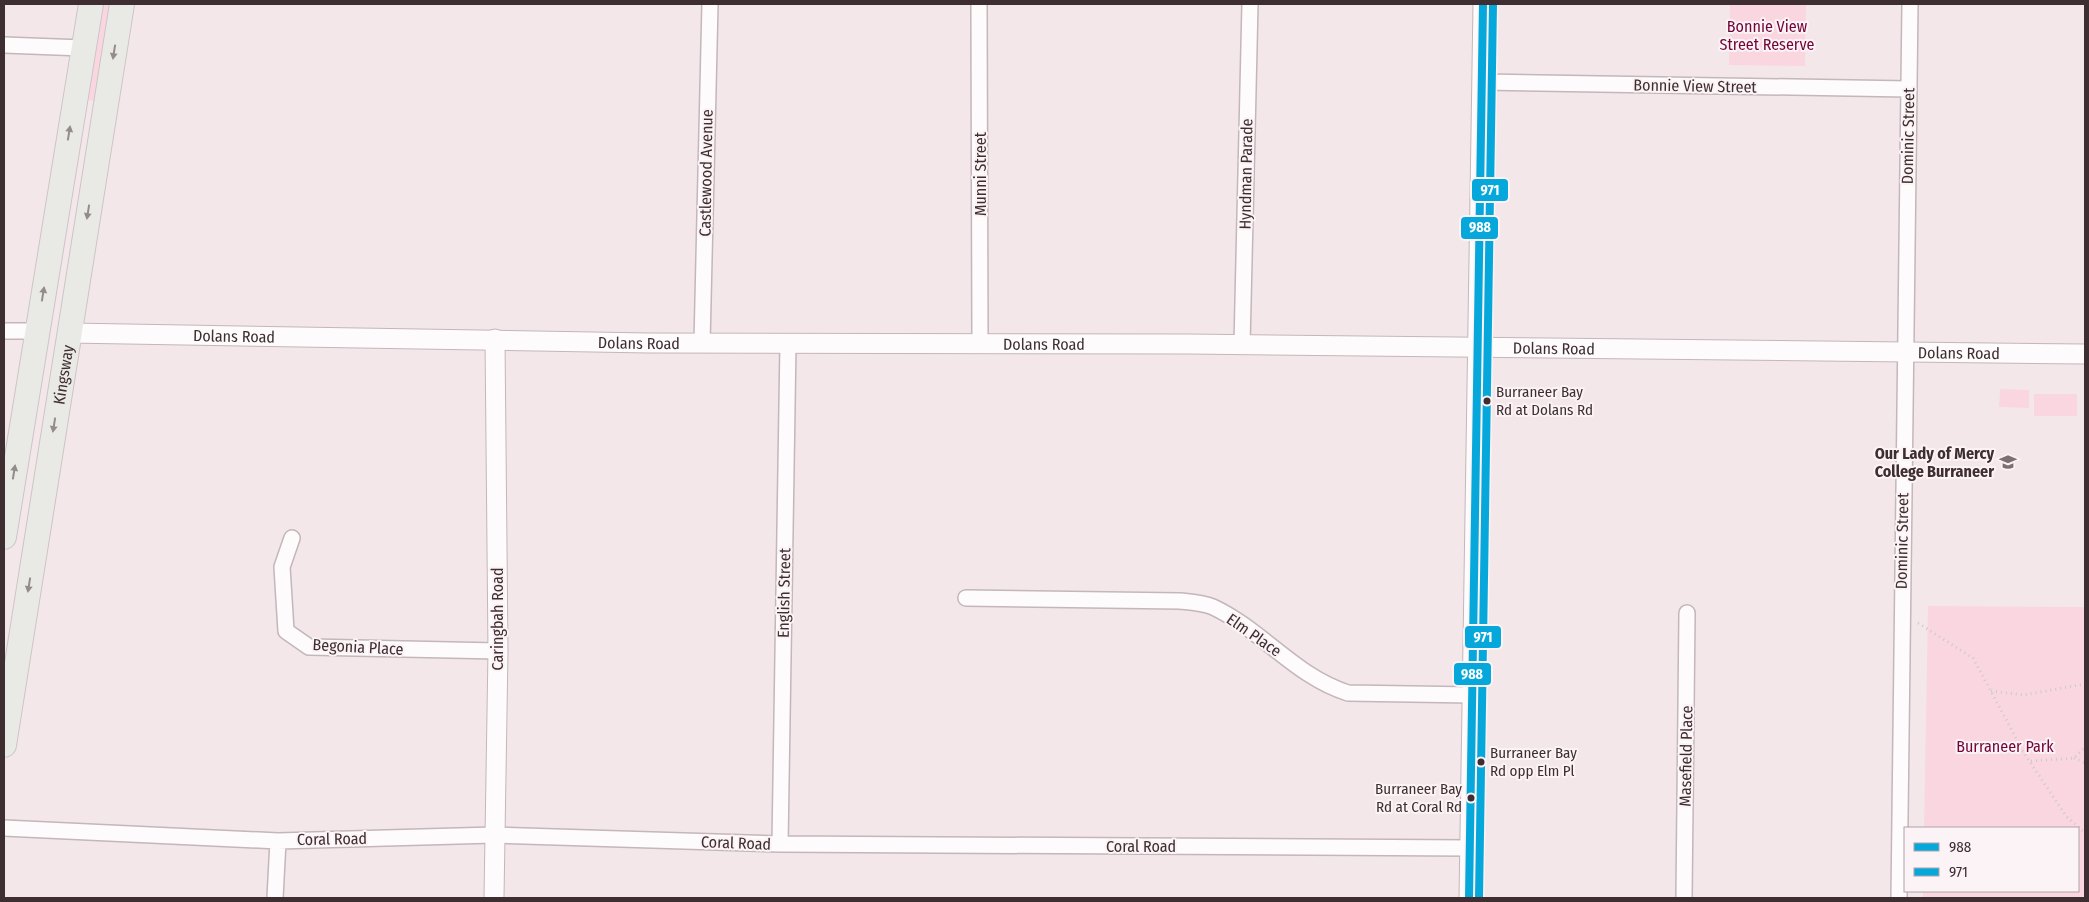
<svg xmlns="http://www.w3.org/2000/svg" width="2089" height="902" viewBox="0 0 2089 902" font-family="'Fira Sans Condensed',sans-serif">
<style>
.green{fill:#fad7e0}
.lines{fill:none;stroke-linecap:round;stroke-linejoin:round}
.minor-casing{stroke:#c4b6ba;stroke-width:18}
.tertiary-casing{stroke:#c4b6ba;stroke-width:21}
.primary-casing{stroke:#cdc4c7;stroke-width:26}
.path{stroke:#cdc9c9;stroke-width:3;stroke-dasharray:1 4;stroke-linecap:butt}
.minor{stroke:#fdfbfc;stroke-width:15}
.tertiary{stroke:#fdfbfc;stroke-width:19}
.primary{stroke:#e9eae5;stroke-width:24}
.bus-1-casing{stroke:#fbf3f5;stroke-width:11}
.bus-2-casing{stroke:#fbf3f5;stroke-width:11}
.bus-1{stroke:#06a8dc;stroke-width:8}
.bus-2{stroke:#06a8dc;stroke-width:8}
.oneway{fill:#948c8c}
.bus-dot{fill:#3e2e32;stroke:#fbf3f5;stroke-width:2}
.labels{text-anchor:middle;dominant-baseline:central;stroke-width:4;stroke-linejoin:round;paint-order:stroke}
.bus-label{font-size:15px;fill:#3e2e32;stroke:#fbf3f5;text-anchor:start}
.park-label{font-size:16px;fill:#730438;stroke:#fbf3f5}
.street-label{font-size:16px;fill:#3e2e32;stroke:#fbf3f5}
.poi-label{font-size:16px;font-weight:bold;fill:#3e2e32;stroke:#fbf3f5;text-anchor:end}
.line-badge{stroke:#fbf3f5;stroke-width:2}
.badge-label{font-size:14px;text-anchor:middle;font-weight:bold;fill:#fff}
</style>
<rect width="100%" height="100%" fill="#f4e7ea"/>
<path class="green" d="M 102,4 L 110,4 L 95,101 L 87,100 Z
M 1730,4 L 1806,4 L 1805,66 L 1729,65 Z
M 2000,389 L 2029,390 L 2029,408 L 1999,407 Z
M 2034,394 L 2077,394 L 2077,416 L 2034,416 Z
M 1928,606 L 2085,607 L 2085,898 L 1923,898 L 1923,891 L 2078,891 L 2078,828 L 1924,828 Z"/>
<g class="lines">
<g class="minor-casing">
<path id="minor" d="M 979,4 L 980,344
M 4,45 L 83,48
M 1482,82 L 1909,89
M 4,331 L 37,331
M 702,343 L 710,4
M 1242,345 L 1250,4
M 292,538 L 282,567 L 286,631 L 309,647 L 498,651
M 966,598 L 1180,601 C 1190,602 1204,603 1213,607 C 1262,630 1296,677 1348,693 L 1473,695
M 4,828 L 278,841 L 494,835 L 780,844 L 1470,848
M 780,844 L 788,343
M 275,898 L 278,841
M 1684,898 L 1687,613
M 1899,898 L 1910,4"/>
</g>
<g class="tertiary-casing">
<g id="tertiary">
<path id="s1" d="M 69,333 L 649,343 L 1188,344 L 2085,354"/>
<path d="M 494,898 L 498,651 L 495,339"/>
<path d="M 1469,898 L 1483,4"/>
</g>
</g>
<g class="primary-casing">
<g id="primary">
<path d="M 4,537 L 91,4"/>
<path id="s2" d="M 4,745 L 122,4"/>
</g>
</g>
<path class="path" d="M 1918,623 L 1973,658 L 2024,753 L 2066,816 L 2085,833
M 1991,691 L 2024,695 L 2085,684
M 2074,758 L 2085,763
M 2031,761 L 2074,758 L 2085,747"/>
<use href="#minor" class="minor"/>
<use href="#tertiary" class="tertiary"/>
<use href="#primary" class="primary"/>
<g class="bus-1-casing">
<path id="bus-1" d="M 1469,898 L 1483,4"/>
</g>
<g class="bus-2-casing">
<path id="bus-2" d="M 1479,898 L 1493,4"/>
</g>
<use href="#bus-1" class="bus-1"/>
<use href="#bus-2" class="bus-2"/>
</g>
<defs><path id="oneway-solid" d="M-6-.8H1V-3.2L6.5 0L1 3.2V.8H-6Z" transform="scale(1.25)"/></defs>
<g class="oneway">
<use href="#oneway-solid" transform="translate(114 52) rotate(99)"/>
<use href="#oneway-solid" transform="translate(69 133) rotate(-81)"/>
<use href="#oneway-solid" transform="translate(88 212) rotate(99)"/>
<use href="#oneway-solid" transform="translate(43 294) rotate(-81)"/>
<use href="#oneway-solid" transform="translate(54 425) rotate(99)"/>
<use href="#oneway-solid" transform="translate(14 472) rotate(-81)"/>
<use href="#oneway-solid" transform="translate(29 585) rotate(99)"/>
</g>
<defs>
<g id="school-bare" transform="scale(1.35)"><path d="M0-5L7-2L0 1L-7-2ZM-4 1L0 2.5L4 1V4Q0 6-4 4Z" fill="#7e6f72" stroke="#fbf3f5" stroke-width="2.5" paint-order="stroke"/></g>
</defs>
<g fill-rule="evenodd">
<use href="#school-bare" x="2008" y="462"/>
</g>
<g class="bus-dot">
<circle cx="1487" cy="401" r="4.5"/>
<circle cx="1481" cy="762" r="4.5"/>
<circle cx="1471" cy="798" r="4.5"/>
</g>
<g class="labels">
<g class="bus-label">
<text x="1496" y="392">Burraneer Bay<tspan x="1496" dy="18">Rd at Dolans Rd</tspan></text>
<text x="1490" y="753">Burraneer Bay<tspan x="1490" dy="18">Rd opp Elm Pl</tspan></text>
<text x="1462" y="789" text-anchor="end">Burraneer Bay<tspan x="1462" dy="18">Rd at Coral Rd</tspan></text>
</g>
<g class="park-label">
<text x="1767" y="26">Bonnie View<tspan x="1767" dy="18">Street Reserve</tspan></text>
<text x="2005" y="746">Burraneer Park</text>
</g>
<g class="street-label">
<text transform="translate(1695 86) rotate(1)">Bonnie View Street</text>
<text transform="translate(1908 136) rotate(-89)">Dominic Street</text>
<text transform="translate(706 173) rotate(-89)">Castlewood Avenue</text>
<text transform="translate(980 174) rotate(-90)">Munni Street</text>
<text transform="translate(1246 174) rotate(-89)">Hyndman Parade</text>
<text stroke="none"><textPath href="#s1" startOffset="165">Dolans Road</textPath></text>
<text stroke="none"><textPath href="#s1" startOffset="570">Dolans Road</textPath></text>
<text stroke="none"><textPath href="#s1" startOffset="975">Dolans Road</textPath></text>
<text stroke="none"><textPath href="#s1" startOffset="1485">Dolans Road</textPath></text>
<text stroke="none"><textPath href="#s1" startOffset="1890">Dolans Road</textPath></text>
<text stroke="none"><textPath href="#s2" startOffset="375">Kingsway</textPath></text>
<text transform="translate(1902 541) rotate(-89)">Dominic Street</text>
<text transform="translate(784 593) rotate(-89)">English Street</text>
<text transform="translate(497 619) rotate(-90)">Caringbah Road</text>
<text transform="translate(1254 635) rotate(35)">Elm Place</text>
<text transform="translate(358 647) rotate(3)">Begonia Place</text>
<text transform="translate(1686 756) rotate(-89)">Masefield Place</text>
<text transform="translate(332 839) rotate(-1)">Coral Road</text>
<text transform="translate(736 843) rotate(2)">Coral Road</text>
<text x="1141" y="846">Coral Road</text>
</g>
<g class="poi-label">
<text x="1994" y="453">Our Lady of Mercy<tspan x="1994" dy="18">College Burraneer</tspan></text>
</g>
</g>
<g class="line-badge">
<rect x="1471" y="178" width="38" height="24" rx="5" fill="#06a8dc"/>
<rect x="1460" y="216" width="39" height="24" rx="5" fill="#06a8dc"/>
<rect x="1464" y="625" width="38" height="24" rx="5" fill="#06a8dc"/>
<rect x="1453" y="662" width="39" height="24" rx="5" fill="#06a8dc"/>
</g>
<g class="badge-label">
<text x="1490" y="195">971</text>
<text x="1480" y="232">988</text>
<text x="1483" y="642">971</text>
<text x="1472" y="679">988</text>
</g>
<rect width="2089" height="902" fill="none" stroke="#3e2e32" stroke-width="10"/>
<rect x="1904" y="827" width="175" height="65" fill="#fbf3f5" stroke="#afa4a7"/>
<rect x="1914" y="843" width="25" height="8" fill="#06a8dc" stroke="#afa4a7"/>
<text x="1949" y="852" font-size="15" fill="#3e2e32">988</text>
<rect x="1914" y="868" width="25" height="8" fill="#06a8dc" stroke="#afa4a7"/>
<text x="1949" y="877" font-size="15" fill="#3e2e32">971</text>
</svg>
